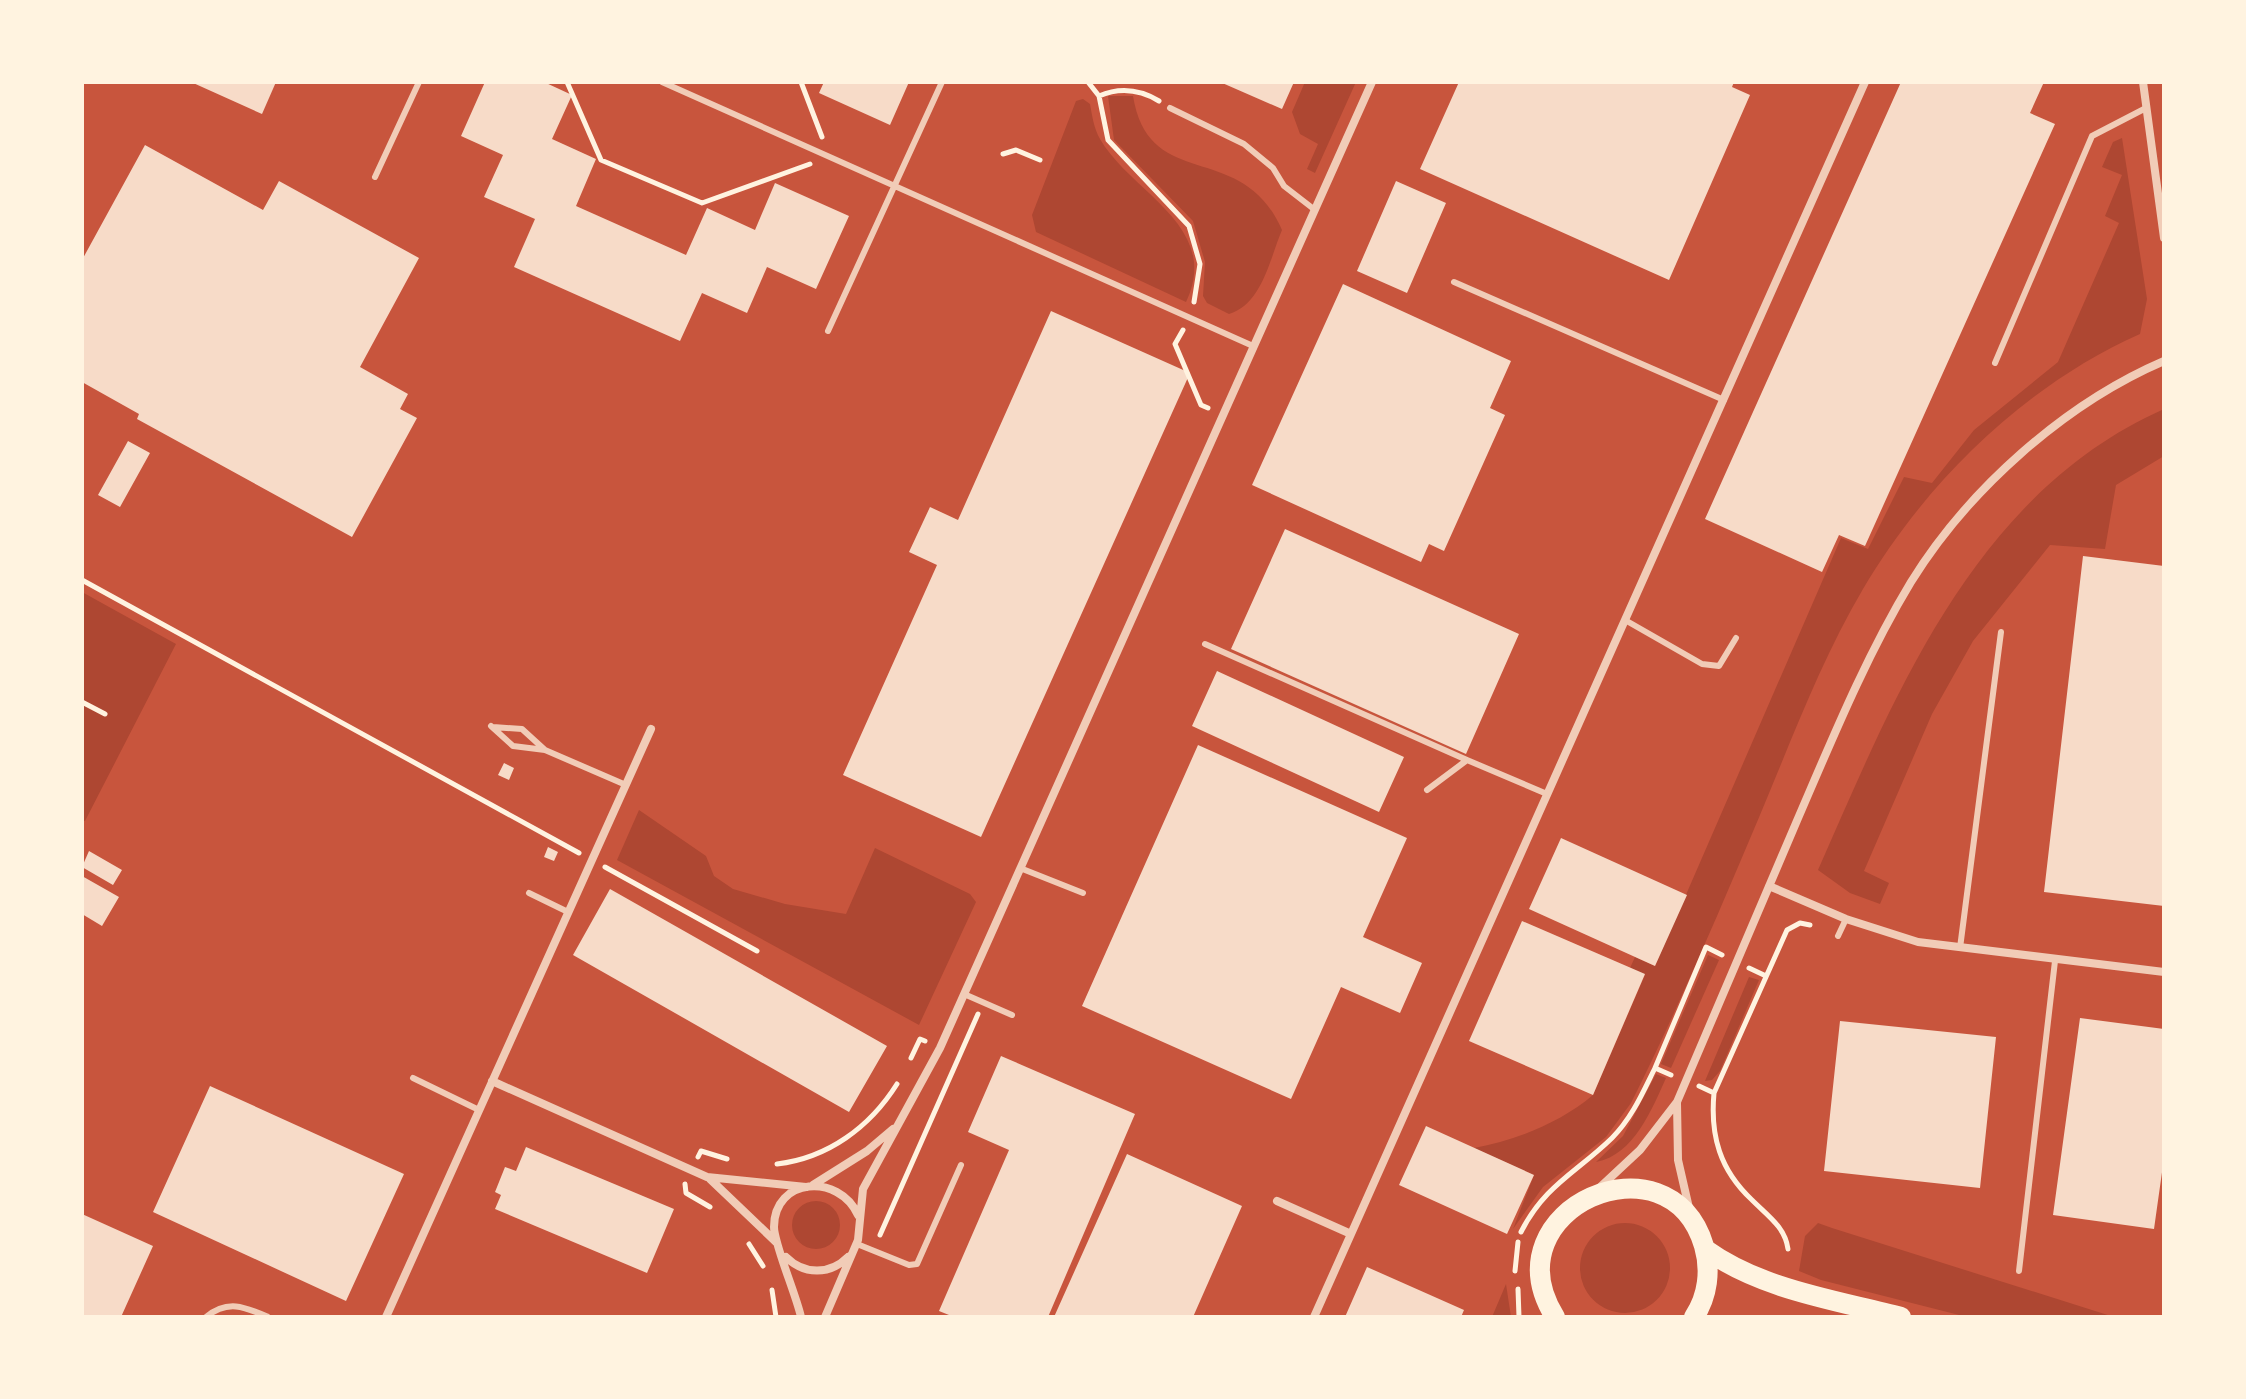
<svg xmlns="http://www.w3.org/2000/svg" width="2246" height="1399" viewBox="0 0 2246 1399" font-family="Signika,sans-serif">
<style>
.green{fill:#ae4732}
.building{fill:#f7dbc8}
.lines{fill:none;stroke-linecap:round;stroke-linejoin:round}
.path{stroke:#fff3e0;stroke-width:5}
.service{stroke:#f1ccb7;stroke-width:6}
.minor{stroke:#f1ccb7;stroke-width:8}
.primary{stroke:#fff3e0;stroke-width:20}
</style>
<rect width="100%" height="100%" fill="#c8553d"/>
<path class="green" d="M 1305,82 L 1356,82 L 1315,173 L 1307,169 L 1318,144 L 1300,134 L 1292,112 Z
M 1108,96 L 1133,96 C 1149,194 1242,138 1282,230 C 1270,258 1262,305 1229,314 L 1207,303 L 1203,296 L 1205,262 L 1193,221 L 1114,140 Z
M 1083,99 L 1090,104 C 1092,115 1094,129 1100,139 C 1131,193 1222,226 1186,302 L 1036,232 L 1032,215 L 1076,101 Z
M 2122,138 L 2147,299 L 2140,334 C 2025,385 1926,482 1863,589 C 1821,660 1792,739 1760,815 C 1719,912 1678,1009 1631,1103 L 1606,1137 L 1543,1187 L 1513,1229 L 1534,1175 L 1474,1148 C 1516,1140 1560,1123 1593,1095 L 1645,975 L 1630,968 L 1635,957 L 1655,966 L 1841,538 L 1868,549 L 1904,477 L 1932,483 L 1974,430 L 2058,362 L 2119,223 L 2105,216 L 2122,175 L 2102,167 L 2113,142 Z
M 2164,409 L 2164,456 L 2116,485 L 2105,549 L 2050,545 L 1973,641 L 1932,714 L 1864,871 L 1889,883 L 1880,904 L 1850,893 L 1818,870 C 1896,693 1975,493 2164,409 Z
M 82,592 L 176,644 L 85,821 L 82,820 Z
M 639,810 L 706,856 L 714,876 L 733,889 L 785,904 L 846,914 L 875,848 L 970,894 L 976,902 L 919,1025 L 617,860 Z
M 1708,955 L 1719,960 L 1671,1068 L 1661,1064 Z
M 1749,977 L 1759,980 L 1720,1071 L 1712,1080 L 1705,1081 Z
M 1656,1074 L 1666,1078 C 1652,1109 1634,1155 1596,1162 L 1623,1136 Z
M792 1225a24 24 0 1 1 48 0a24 24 0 1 1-48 0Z
M1580 1268a45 45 0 1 1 90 0a45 45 0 1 1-90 0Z
M 1818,1223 L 1832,1228 L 2114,1317 L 1967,1317 L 1821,1280 L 1799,1271 L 1805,1236 Z
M 1506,1284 L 1511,1317 L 1492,1317 Z"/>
<path class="building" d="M 191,82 L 276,82 L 262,114 Z
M 485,82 L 544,82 L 572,95 L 552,139 L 596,159 L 576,206 L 686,255 L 707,208 L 755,230 L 775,183 L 849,216 L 816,289 L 767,267 L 747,313 L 702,293 L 680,341 L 514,267 L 535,219 L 484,197 L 503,155 L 461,136 Z
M 824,82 L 909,82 L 890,125 L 819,93 Z
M 1220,82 L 1294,82 L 1282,109 Z
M 1459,82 L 1734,82 L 1732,87 L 1750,95 L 1669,280 L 1420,169 Z
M 1901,82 L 2044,82 L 2030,113 L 2055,124 L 1865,546 L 1839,535 L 1822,572 L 1705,519 Z
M 145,145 L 263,210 L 279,181 L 419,258 L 360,367 L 408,394 L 400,409 L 417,418 L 352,537 L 137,419 L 139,414 L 82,382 L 82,260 Z
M 1396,181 L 1446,203 L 1407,293 L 1357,271 Z
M 1343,284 L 1511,361 L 1490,408 L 1505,415 L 1444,551 L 1429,544 L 1421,562 L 1252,485 Z
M 1051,311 L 1190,373 L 981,837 L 843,775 L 937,565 L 909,552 L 930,507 L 958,520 Z
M 128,441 L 150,453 L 120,507 L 98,495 Z
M 1285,529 L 1519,634 L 1466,754 L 1231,649 Z
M 2083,556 L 2164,566 L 2164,906 L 2044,892 Z
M 1217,671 L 1404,757 L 1379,812 L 1192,726 Z
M 1198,745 L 1407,838 L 1363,937 L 1422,963 L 1400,1013 L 1341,987 L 1291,1099 L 1082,1006 Z
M 504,763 L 514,768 L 509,780 L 498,775 Z
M 1561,838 L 1687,895 L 1655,966 L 1529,909 Z
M 548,847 L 558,852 L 554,861 L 544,857 Z
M 89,851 L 122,870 L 113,885 L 82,867 Z
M 82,876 L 119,897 L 102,926 L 82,914 Z
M 610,889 L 887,1046 L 849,1112 L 573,955 Z
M 1522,921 L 1645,974 L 1593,1095 L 1469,1041 Z
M 2080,1018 L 2164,1029 L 2164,1158 L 2154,1229 L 2053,1215 Z
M 1840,1021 L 1996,1037 L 1980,1188 L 1824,1171 Z
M 1001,1056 L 1135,1114 L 1048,1317 L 954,1317 L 939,1311 L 1009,1150 L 968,1132 Z
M 210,1086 L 404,1174 L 346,1301 L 153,1212 Z
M 1426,1126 L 1534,1175 L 1507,1234 L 1399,1185 Z
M 526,1147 L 674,1209 L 647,1273 L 495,1209 L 501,1195 L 495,1192 L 505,1167 L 516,1171 Z
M 1127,1154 L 1242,1206 L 1193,1317 L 1054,1317 Z
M 82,1214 L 153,1246 L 121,1317 L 82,1317 Z
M 1367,1267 L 1464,1310 L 1461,1317 L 1345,1317 Z"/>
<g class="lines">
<path class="path" d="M 567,82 L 601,160 L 702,203 L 810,164
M 801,82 L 822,137
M 1088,82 L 1099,96 L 1108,140 L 1189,226 L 1200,264 L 1194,302
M 1099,96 C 1120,87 1139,89 1159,101
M 1003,154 L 1016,150 L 1040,160
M 1183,330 L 1175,344 L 1201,405 L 1208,408
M 82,580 L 579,853
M 82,702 L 105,714
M 605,867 L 757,951
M 1749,968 L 1766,976
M 911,1058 L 920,1039 L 925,1041
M 1655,1068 L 1706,947 L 1722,955
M 1699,1086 L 1714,1093 C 1710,1136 1720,1170 1752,1200 C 1768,1216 1785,1227 1788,1249
M 1714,1093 L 1787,930 L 1800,923 L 1810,925
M 698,1157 L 701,1151 L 727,1159
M 777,1164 C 828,1158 870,1127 897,1084
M 685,1184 L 686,1193 L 710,1207
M 1521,1232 C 1545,1185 1576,1173 1612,1138 C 1632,1118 1643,1092 1655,1068 L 1671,1075
M 880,1235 L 978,1014
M 749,1244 L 763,1266
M 1515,1271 L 1518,1242
M 1518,1289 L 1519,1317
M 772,1290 L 776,1317"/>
<path class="service" d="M 662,82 L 1253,346
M 1170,108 L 1244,144 L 1273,168 L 1284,186 L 1315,210
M 375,177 L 419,82
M 1454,282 L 1724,400
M 828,331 L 942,82
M 1995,363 L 2092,136 L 2146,108
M 1625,620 L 1702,664 L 1719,666 L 1736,638
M 1205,644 L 1467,760
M 491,726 L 513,746 L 545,750 L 626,785
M 493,727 L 522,729 L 545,750
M 1427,790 L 1467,760 L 1547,794
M 1020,868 L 1083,893
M 529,893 L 568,912
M 1838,936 L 1846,919
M 1960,948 L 2001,632
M 964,994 L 1012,1015
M 413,1078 L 479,1110
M 857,1244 L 909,1265 L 917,1264 L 961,1165
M 2019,1271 L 2055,961
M 206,1317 C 228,1299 245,1307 268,1317"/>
<path class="minor" d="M 2143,82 L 2164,238
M 1769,886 L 1846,919 L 1918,942 L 2164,972
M 492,1081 L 707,1177 L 806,1187
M 1677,1103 L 1678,1160 L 1689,1208
M 710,1179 L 776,1242
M 813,1185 L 867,1151 L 893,1129
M 1596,1191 L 1640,1150 L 1677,1102 C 1716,1009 1756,916 1796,823 C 1831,742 1865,658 1911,582 C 1968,490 2064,404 2164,361
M 1277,1201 L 1351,1234
M 786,1257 C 804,1275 830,1275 848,1257
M 386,1317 L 651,729
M 801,1317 C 796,1294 774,1244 774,1227 C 774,1177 839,1173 858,1215
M 825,1317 L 858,1240 L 863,1189 L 940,1048 L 1372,82
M 1314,1317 L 1865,82"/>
<path class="primary" d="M 1705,1249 C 1762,1290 1836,1300 1901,1317
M 1555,1317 C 1487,1208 1670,1130 1704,1246 C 1711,1270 1708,1296 1694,1317"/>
</g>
<rect width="2246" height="1399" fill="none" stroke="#fff3e0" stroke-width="168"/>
</svg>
